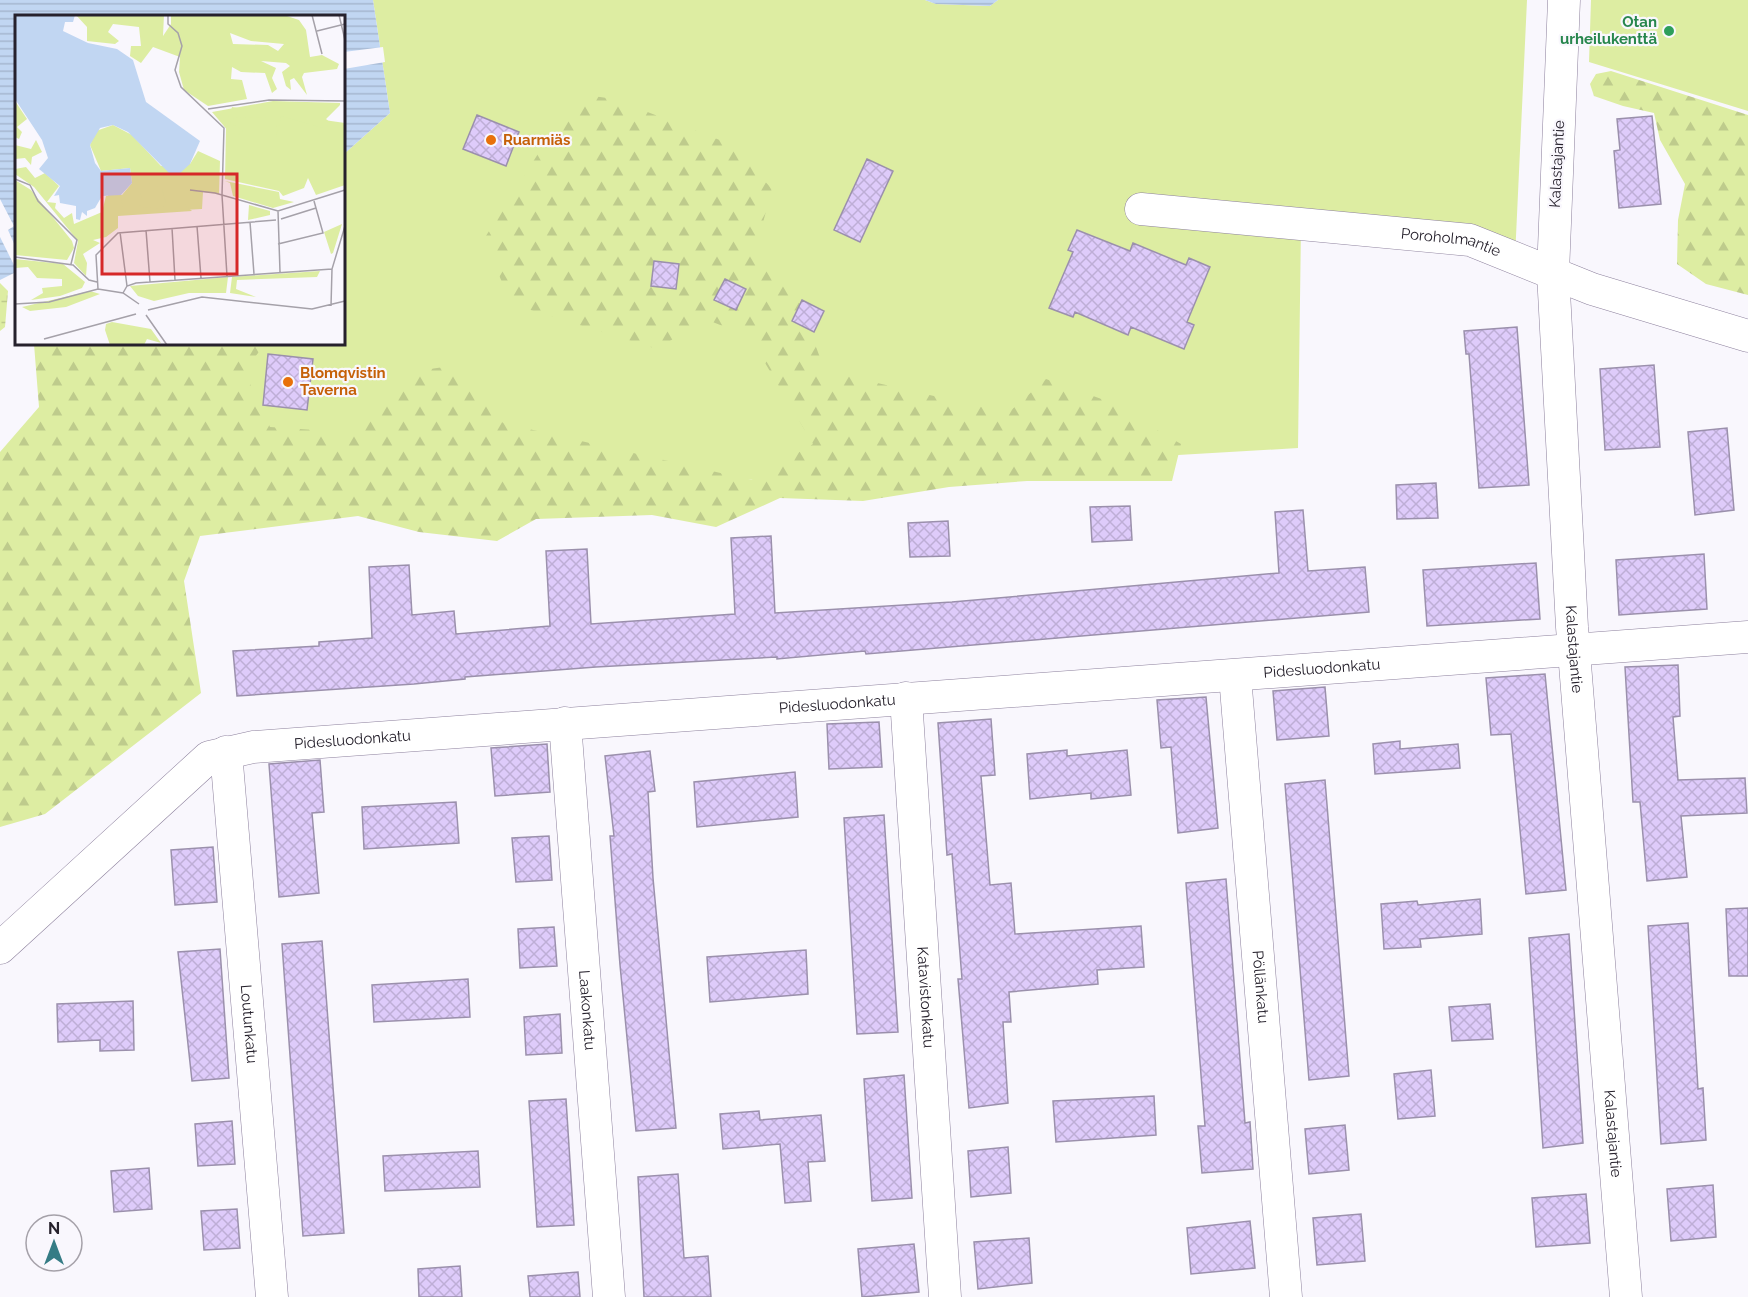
<svg xmlns="http://www.w3.org/2000/svg" width="1748" height="1297" viewBox="0 0 1748 1297" font-family="Raleway,sans-serif">
<style>
.green{fill:#ddeda2}
.forest{fill:url(#forest-firs)}
.wetland{fill:url(#wetland-marsh)}
.water{fill:url(#water-rules)}
.pier{fill:#f9f7fd}
.building{fill:url(#building-cross-hatch);stroke:#9b90ac;stroke-width:1.5}
.lines{fill:none;stroke-linecap:round;stroke-linejoin:round}
.street-casing{stroke:#8d819d;stroke-width:33}
.street{stroke:#fff;stroke-width:32}
.leisure-dot{fill:#2e9e5b;stroke:#f9f7fd;stroke-width:2}
.food-dot{fill:#e8710a;stroke:#f9f7fd;stroke-width:2}
.labels{text-anchor:middle;dominant-baseline:central;stroke-width:4.5;stroke-linejoin:round;paint-order:stroke}
.leisure-label{font-size:15px;font-weight:bold;fill:#27864d;stroke:#f9f7fd;text-anchor:end}
.food-label{font-size:15px;font-weight:bold;fill:#c56008;stroke:#f9f7fd;text-anchor:start}
.street-label{font-size:15px;fill:#26212c;stroke:#f9f7fd}
.inset-road{fill:none;stroke:#a5a1a9;stroke-width:1.5}
.view{fill:#d62828;fill-opacity:0.15;stroke:#d62828;stroke-width:3}
.inset-edge{fill:none;stroke:#26212c;stroke-width:3}
</style>
<defs>
<pattern id="forest-firs" width="22" height="20" patternUnits="userSpaceOnUse" patternTransform="scale(1.5)"><rect width="22" height="20" fill="#ddeda2"/><path d="M5 1l3.5 6h-7zM16 11l3.5 6h-7z" fill="#becb8c"/></pattern>
<pattern id="wetland-marsh" width="20" height="14" patternUnits="userSpaceOnUse" patternTransform="scale(1.5)"><rect width="20" height="14" fill="#ddeda2"/><path d="M1 5h8M5 5V1M11 12h8M15 12V8" fill="none" stroke="#becb8c"/></pattern>
<pattern id="water-rules" width="6" height="5" patternUnits="userSpaceOnUse" patternTransform="scale(1.5)"><rect width="6" height="5" fill="#c1d6f2"/><path d="M0 2.5h6" fill="none" stroke="#a6b7d0"/></pattern>
<pattern id="building-cross-hatch" width="8" height="8" patternUnits="userSpaceOnUse" patternTransform="scale(1.5)"><rect width="8" height="8" fill="#decbfa"/><path d="M0 0l8 8M0 8l8-8" fill="none" stroke="#beaed6"/></pattern>
</defs>
<rect width="100%" height="100%" fill="#f9f7fd"/>
<path class="green" d="M 373,0 L 925,0 L 936,4 L 990,6 L 998,0 L 1527,0 L 1515,258 L 1301,226 L 1298,448 L 94,518 L 81,344 L 344,344 L 344,154 L 390,113 Z
M 1591,0 L 1748,0 L 1748,111 L 1589,62 Z"/>
<path class="forest" d="M 1611,71 L 1748,115 L 1748,295 L 1706,284 L 1677,264 L 1678,220 L 1685,184 L 1660,140 L 1654,113 L 1623,106 L 1594,96 L 1590,84 L 1596,74 Z
M 579,94 L 614,99 L 730,144 L 772,189 L 754,256 L 800,304 L 825,371 L 1008,413 L 1046,379 L 1107,401 L 1181,444 L 1172,481 L 1027,481 L 949,487 L 863,501 L 780,498 L 716,527 L 652,515 L 536,519 L 497,541 L 419,532 L 358,516 L 200,536 L 184,581 L 201,693 L 45,814 L 0,827 L 0,452 L 39,407 L 34,344 L 265,344 L 244,371 L 270,427 L 344,432 L 383,408 L 423,370 L 458,365 L 503,423 L 751,480 L 813,444 L 758,351 L 738,332 L 705,319 L 657,349 L 511,304 L 484,239 L 543,146 Z"/>
<path class="wetland" d="M 0,283 L 8,291 L 5,327 L 0,331 Z"/>
<path class="water" d="M 0,0 L 373,0 L 390,113 L 344,154 L 344,16 L 16,16 L 16,272 L 0,280 Z
M 925,0 L 998,0 L 990,6 L 936,4 Z"/>
<path class="pier" d="M 383,47 L 385,62 L 344,69 L 344,52 Z
M 0,199 L 14,226 L 8,230 L 16,248 L 16,269 L 0,237 Z"/>
<path class="building" d="M 477,115 L 519,132 L 506,166 L 463,149 Z
M 1652,116 L 1661,204 L 1619,208 L 1614,151 L 1620,150 L 1617,119 Z
M 867,159 L 893,171 L 860,242 L 834,230 Z
M 1077,230 L 1130,251 L 1133,243 L 1186,265 L 1189,258 L 1210,267 L 1187,322 L 1194,325 L 1184,349 L 1131,327 L 1128,335 L 1075,312 L 1073,317 L 1049,308 L 1073,252 L 1068,250 Z
M 654,261 L 679,264 L 676,289 L 651,286 Z
M 725,279 L 746,289 L 736,310 L 714,300 Z
M 802,300 L 824,311 L 814,332 L 792,321 Z
M 1517,327 L 1529,485 L 1479,488 L 1469,354 L 1466,354 L 1464,331 Z
M 268,354 L 313,359 L 307,410 L 263,405 Z
M 1654,365 L 1660,447 L 1605,450 L 1600,369 Z
M 1727,428 L 1734,510 L 1695,515 L 1688,432 Z
M 1436,483 L 1438,518 L 1397,519 L 1396,485 Z
M 1130,506 L 1132,540 L 1092,542 L 1090,507 Z
M 1303,510 L 1308,571 L 1365,567 L 1369,612 L 866,654 L 865,651 L 777,659 L 777,657 L 596,667 L 465,677 L 465,679 L 414,684 L 237,696 L 233,651 L 319,646 L 319,642 L 372,638 L 369,567 L 409,565 L 412,615 L 454,611 L 456,634 L 550,626 L 546,551 L 587,549 L 591,624 L 735,614 L 731,538 L 771,536 L 775,613 L 952,602 L 1279,573 L 1275,512 Z
M 948,521 L 950,556 L 910,557 L 908,523 Z
M 1704,554 L 1707,609 L 1619,615 L 1616,560 Z
M 1536,563 L 1540,619 L 1427,626 L 1423,570 Z
M 1678,665 L 1680,716 L 1673,717 L 1678,780 L 1745,778 L 1747,813 L 1681,816 L 1687,877 L 1647,881 L 1640,802 L 1633,802 L 1625,667 Z
M 1545,674 L 1566,890 L 1526,894 L 1511,734 L 1491,735 L 1486,678 Z
M 1325,687 L 1329,736 L 1277,740 L 1273,691 Z
M 1206,697 L 1218,828 L 1178,833 L 1171,747 L 1161,748 L 1157,700 Z
M 991,719 L 995,775 L 981,776 L 990,885 L 1011,883 L 1015,934 L 1141,926 L 1144,967 L 1097,970 L 1098,984 L 1009,992 L 1011,1022 L 1003,1022 L 1008,1103 L 969,1108 L 958,979 L 962,979 L 952,854 L 947,855 L 938,723 Z
M 879,722 L 882,767 L 829,769 L 827,724 Z
M 1400,741 L 1400,749 L 1458,744 L 1460,768 L 1375,774 L 1373,744 Z
M 547,744 L 550,792 L 495,796 L 491,748 Z
M 1067,750 L 1067,756 L 1127,750 L 1131,795 L 1091,799 L 1091,793 L 1030,799 L 1027,754 Z
M 650,751 L 655,791 L 648,792 L 653,878 L 676,1128 L 636,1131 L 620,965 L 610,836 L 614,836 L 605,756 Z
M 320,760 L 324,812 L 312,813 L 319,893 L 279,897 L 269,764 Z
M 795,772 L 798,817 L 697,827 L 694,782 Z
M 1325,780 L 1349,1076 L 1309,1080 L 1285,784 Z
M 456,802 L 459,843 L 364,849 L 362,807 Z
M 884,815 L 898,1032 L 857,1034 L 844,818 Z
M 549,836 L 552,880 L 516,882 L 512,838 Z
M 213,847 L 217,902 L 175,905 L 171,850 Z
M 1226,879 L 1245,1123 L 1250,1122 L 1253,1169 L 1202,1173 L 1198,1126 L 1205,1126 L 1186,883 Z
M 1480,899 L 1482,934 L 1420,939 L 1421,947 L 1384,949 L 1381,904 L 1417,901 L 1418,905 Z
M 1748,908 L 1748,976 L 1729,976 L 1726,909 Z
M 1688,923 L 1698,1089 L 1703,1088 L 1706,1140 L 1661,1144 L 1648,926 Z
M 554,927 L 557,966 L 520,968 L 518,929 Z
M 1569,934 L 1583,1143 L 1543,1148 L 1529,938 Z
M 322,941 L 344,1233 L 303,1236 L 282,944 Z
M 220,949 L 229,1078 L 192,1081 L 178,952 Z
M 806,950 L 808,994 L 710,1002 L 707,957 Z
M 468,979 L 470,1017 L 374,1022 L 372,985 Z
M 133,1001 L 134,1050 L 100,1051 L 100,1040 L 58,1042 L 57,1004 Z
M 1490,1004 L 1493,1039 L 1452,1041 L 1449,1007 Z
M 560,1014 L 562,1053 L 526,1055 L 524,1017 Z
M 1431,1070 L 1435,1116 L 1398,1119 L 1394,1074 Z
M 904,1075 L 912,1198 L 872,1201 L 864,1079 Z
M 1154,1096 L 1156,1135 L 1056,1142 L 1053,1101 Z
M 566,1099 L 574,1225 L 537,1227 L 529,1101 Z
M 759,1111 L 760,1120 L 821,1115 L 825,1161 L 808,1162 L 811,1201 L 785,1203 L 780,1144 L 723,1149 L 720,1114 Z
M 232,1121 L 235,1164 L 198,1166 L 195,1124 Z
M 1345,1125 L 1349,1170 L 1309,1174 L 1305,1129 Z
M 1008,1147 L 1011,1193 L 971,1197 L 968,1151 Z
M 478,1151 L 480,1187 L 385,1191 L 383,1156 Z
M 149,1168 L 152,1209 L 114,1212 L 111,1171 Z
M 678,1174 L 684,1258 L 708,1256 L 711,1297 L 644,1297 L 638,1177 Z
M 1713,1185 L 1716,1237 L 1671,1241 L 1667,1189 Z
M 1586,1194 L 1590,1243 L 1536,1247 L 1532,1198 Z
M 237,1209 L 240,1248 L 204,1250 L 201,1211 Z
M 1361,1214 L 1365,1261 L 1317,1265 L 1313,1218 Z
M 1250,1221 L 1255,1268 L 1191,1274 L 1187,1228 Z
M 1029,1238 L 1032,1283 L 978,1289 L 974,1242 Z
M 914,1244 L 919,1292 L 862,1297 L 858,1249 Z
M 460,1266 L 462,1297 L 419,1297 L 418,1269 Z
M 578,1272 L 580,1297 L 530,1297 L 528,1276 Z"/>
<g class="lines">
<g class="street-casing">
<g id="street">
<path id="s1" d="M 1564,0 L 1553,273 L 1572,627 L 1626,1297"/>
<path id="s2" d="M 1141,209 L 1470,240 L 1592,289 L 1748,336"/>
<path id="s3" d="M 1235,676 L 1286,1297"/>
<path id="s4" d="M 906,698 L 945,1297"/>
<path id="s5" d="M 565,723 L 609,1297"/>
<path id="s6" d="M 226,752 L 272,1297"/>
<path id="s7" d="M 0,948 L 209,757 L 253,747 L 1748,637"/>
</g>
</g>
<use href="#street" class="street"/>
</g>
<circle class="leisure-dot" cx="1669" cy="31" r="6"/>
<g class="food-dot">
<circle cx="491" cy="140" r="6"/>
<circle cx="288" cy="382" r="6"/>
</g>
<g class="labels">
<g class="leisure-label">
<text x="1657" y="22">Otan<tspan x="1657" dy="17">urheilukenttä</tspan></text>
</g>
<g class="food-label">
<text x="503" y="140">Ruarmiäs</text>
<text x="300" y="373">Blomqvistin<tspan x="300" dy="17">Taverna</tspan></text>
</g>
<g class="street-label">
<text transform="translate(1557 164) rotate(-87)">Kalastajantie</text>
<text stroke="none"><textPath href="#s2" startOffset="312">Poroholmantie</textPath></text>
<text stroke="none"><textPath href="#s1" startOffset="650">Kalastajantie</textPath></text>
<text stroke="none"><textPath href="#s7" startOffset="1400">Pidesluodonkatu</textPath></text>
<text stroke="none"><textPath href="#s7" startOffset="914">Pidesluodonkatu</textPath></text>
<text stroke="none"><textPath href="#s7" startOffset="428">Pidesluodonkatu</textPath></text>
<text stroke="none"><textPath href="#s3" startOffset="312">Pöllänkatu</textPath></text>
<text stroke="none"><textPath href="#s4" startOffset="300">Katavistonkatu</textPath></text>
<text stroke="none"><textPath href="#s5" startOffset="288">Laakonkatu</textPath></text>
<text stroke="none"><textPath href="#s6" startOffset="273">Loutunkatu</textPath></text>
<text stroke="none"><textPath href="#s1" startOffset="1136">Kalastajantie</textPath></text>
</g>
</g>
<g transform="translate(15 15)">
<rect width="330" height="330" fill="#f9f7fd"/>
<path d="M 217,92 L 330,108 L 330,170 L 301,180 L 293,163 L 289,173 L 268,181 L 264,176 L 210,164 L 211,114 ZM 98,110 L 117,120 L 146,151 L 175,149 L 183,136 L 205,146 L 204,179 L 188,177 L 187,194 L 95,199 L 93,180 L 107,180 L 117,168 L 115,153 L 86,156 L 75,130 L 81,116 ZM 327,209 L 318,238 L 316,239 L 309,217 Z" fill="#ddeda2"/>
<path d="M 61,0 L 149,0 L 148,21 L 156,9 L 156,0 L 269,0 L 284,5 L 291,15 L 295,42 L 307,40 L 324,49 L 322,54 L 289,58 L 287,62 L 292,80 L 279,63 L 275,65 L 276,75 L 271,71 L 267,57 L 275,51 L 271,48 L 246,46 L 261,53 L 257,63 L 262,74 L 257,78 L 250,58 L 226,57 L 217,52 L 216,64 L 227,65 L 232,84 L 193,91 L 169,75 L 164,57 L 165,42 L 138,32 L 126,48 L 115,41 L 116,31 L 126,31 L 124,12 L 98,9 L 93,17 L 104,26 L 100,29 L 72,26 L 72,12 ZM 215,18 L 236,26 L 269,29 L 263,36 L 253,30 L 218,29 ZM 0,86 L 12,104 L 2,112 L 7,117 L 4,124 L 0,122 ZM 258,86 L 325,88 L 325,90 L 311,104 L 317,109 L 308,113 L 266,101 L 261,125 L 262,109 L 255,102 L 219,103 L 215,108 L 228,115 L 224,120 L 214,117 L 197,97 ZM 21,125 L 27,137 L 17,142 L 16,150 L 10,143 L 0,144 L 0,130 L 16,134 ZM 11,152 L 20,163 L 30,158 L 44,171 L 32,187 L 41,188 L 40,193 L 49,203 L 57,198 L 59,209 L 87,197 L 91,181 L 105,181 L 108,192 L 123,187 L 126,192 L 150,194 L 144,185 L 127,183 L 125,178 L 132,167 L 147,174 L 151,188 L 168,188 L 177,196 L 103,201 L 103,213 L 91,222 L 78,225 L 85,228 L 68,239 L 72,248 L 71,261 L 59,248 L 63,226 L 19,172 L 0,159 L 0,154 ZM 0,165 L 16,175 L 57,226 L 59,233 L 52,245 L 0,240 ZM 210,166 L 264,177 L 265,184 L 279,187 L 258,193 L 218,181 L 215,168 ZM 234,190 L 255,196 L 255,200 L 233,205 ZM 0,244 L 48,249 L 70,267 L 67,273 L 45,281 L 16,285 L 28,278 L 27,273 L 47,271 L 47,264 L 22,263 L 13,252 L 0,253 ZM 305,256 L 302,262 L 222,265 L 221,274 L 241,282 L 215,278 L 217,262 ZM 213,262 L 211,278 L 174,278 L 139,286 L 123,281 L 115,271 ZM 75,276 L 85,279 L 51,292 L 15,296 L 7,292 ZM 97,307 L 136,314 L 146,328 L 132,324 L 129,330 L 95,330 L 90,315 L 91,309 Z" fill="#ddeda2" fill-rule="evenodd"/>
<path d="M 0,0 L 60,0 L 58,7 L 50,7 L 48,16 L 73,28 L 102,34 L 118,45 L 131,87 L 185,126 L 175,149 L 163,160 L 154,158 L 113,117 L 98,110 L 85,113 L 75,130 L 80,148 L 86,156 L 115,153 L 117,168 L 106,180 L 87,181 L 80,193 L 72,196 L 72,201 L 67,197 L 65,205 L 61,204 L 61,191 L 45,188 L 44,180 L 39,181 L 45,171 L 24,154 L 33,143 L 27,125 L 0,84 Z" fill="#c1d6f2"/>
<path class="inset-road" d="M 153,0 L 153,9 L 163,18 L 167,31 L 160,55 L 166,72 L 209,113 L 207,180 L 212,261M 297,0 L 307,39M 324,0 L 330,25M 302,16 L 330,9M 193,94 L 254,85 L 330,86M 0,164 L 15,170 L 23,186 L 62,225 L 56,249M 175,175 L 200,178 L 263,196 L 330,175M 263,196 L 265,257M 266,204 L 301,193M 235,207 L 239,259M 182,211 L 186,263M 157,213 L 160,265M 131,215 L 135,267M 105,217 L 112,271M 263,229 L 308,218 L 299,186M 0,242 L 58,250 L 74,265 L 82,267M 83,274 L 81,240 L 103,218 L 261,205M 108,278 L 112,271 L 121,268 L 317,254M 0,289 L 34,287 L 83,274 L 108,278 L 124,289M 316,291 L 317,254 L 330,211M 133,295 L 187,282 L 297,294 L 330,286M 131,300 L 152,330M 29,324 L 121,299"/>
<path class="view" d="M 87,159 L 222,159 L 222,259 L 87,259 Z"/>
<rect width="330" height="330" class="inset-edge"/>
</g>
<g transform="translate(54 1243)"><circle r="28" fill="#f9f7fd" stroke="#a5a1a9" stroke-width="1.5"/>
<path d="M0-4.5L10 22L0 15L-10 22Z" fill="#357c85"/>
<text y="-9" font-size="16" font-weight="bold" text-anchor="middle" fill="#26212c">N</text>
</g>
</svg>
